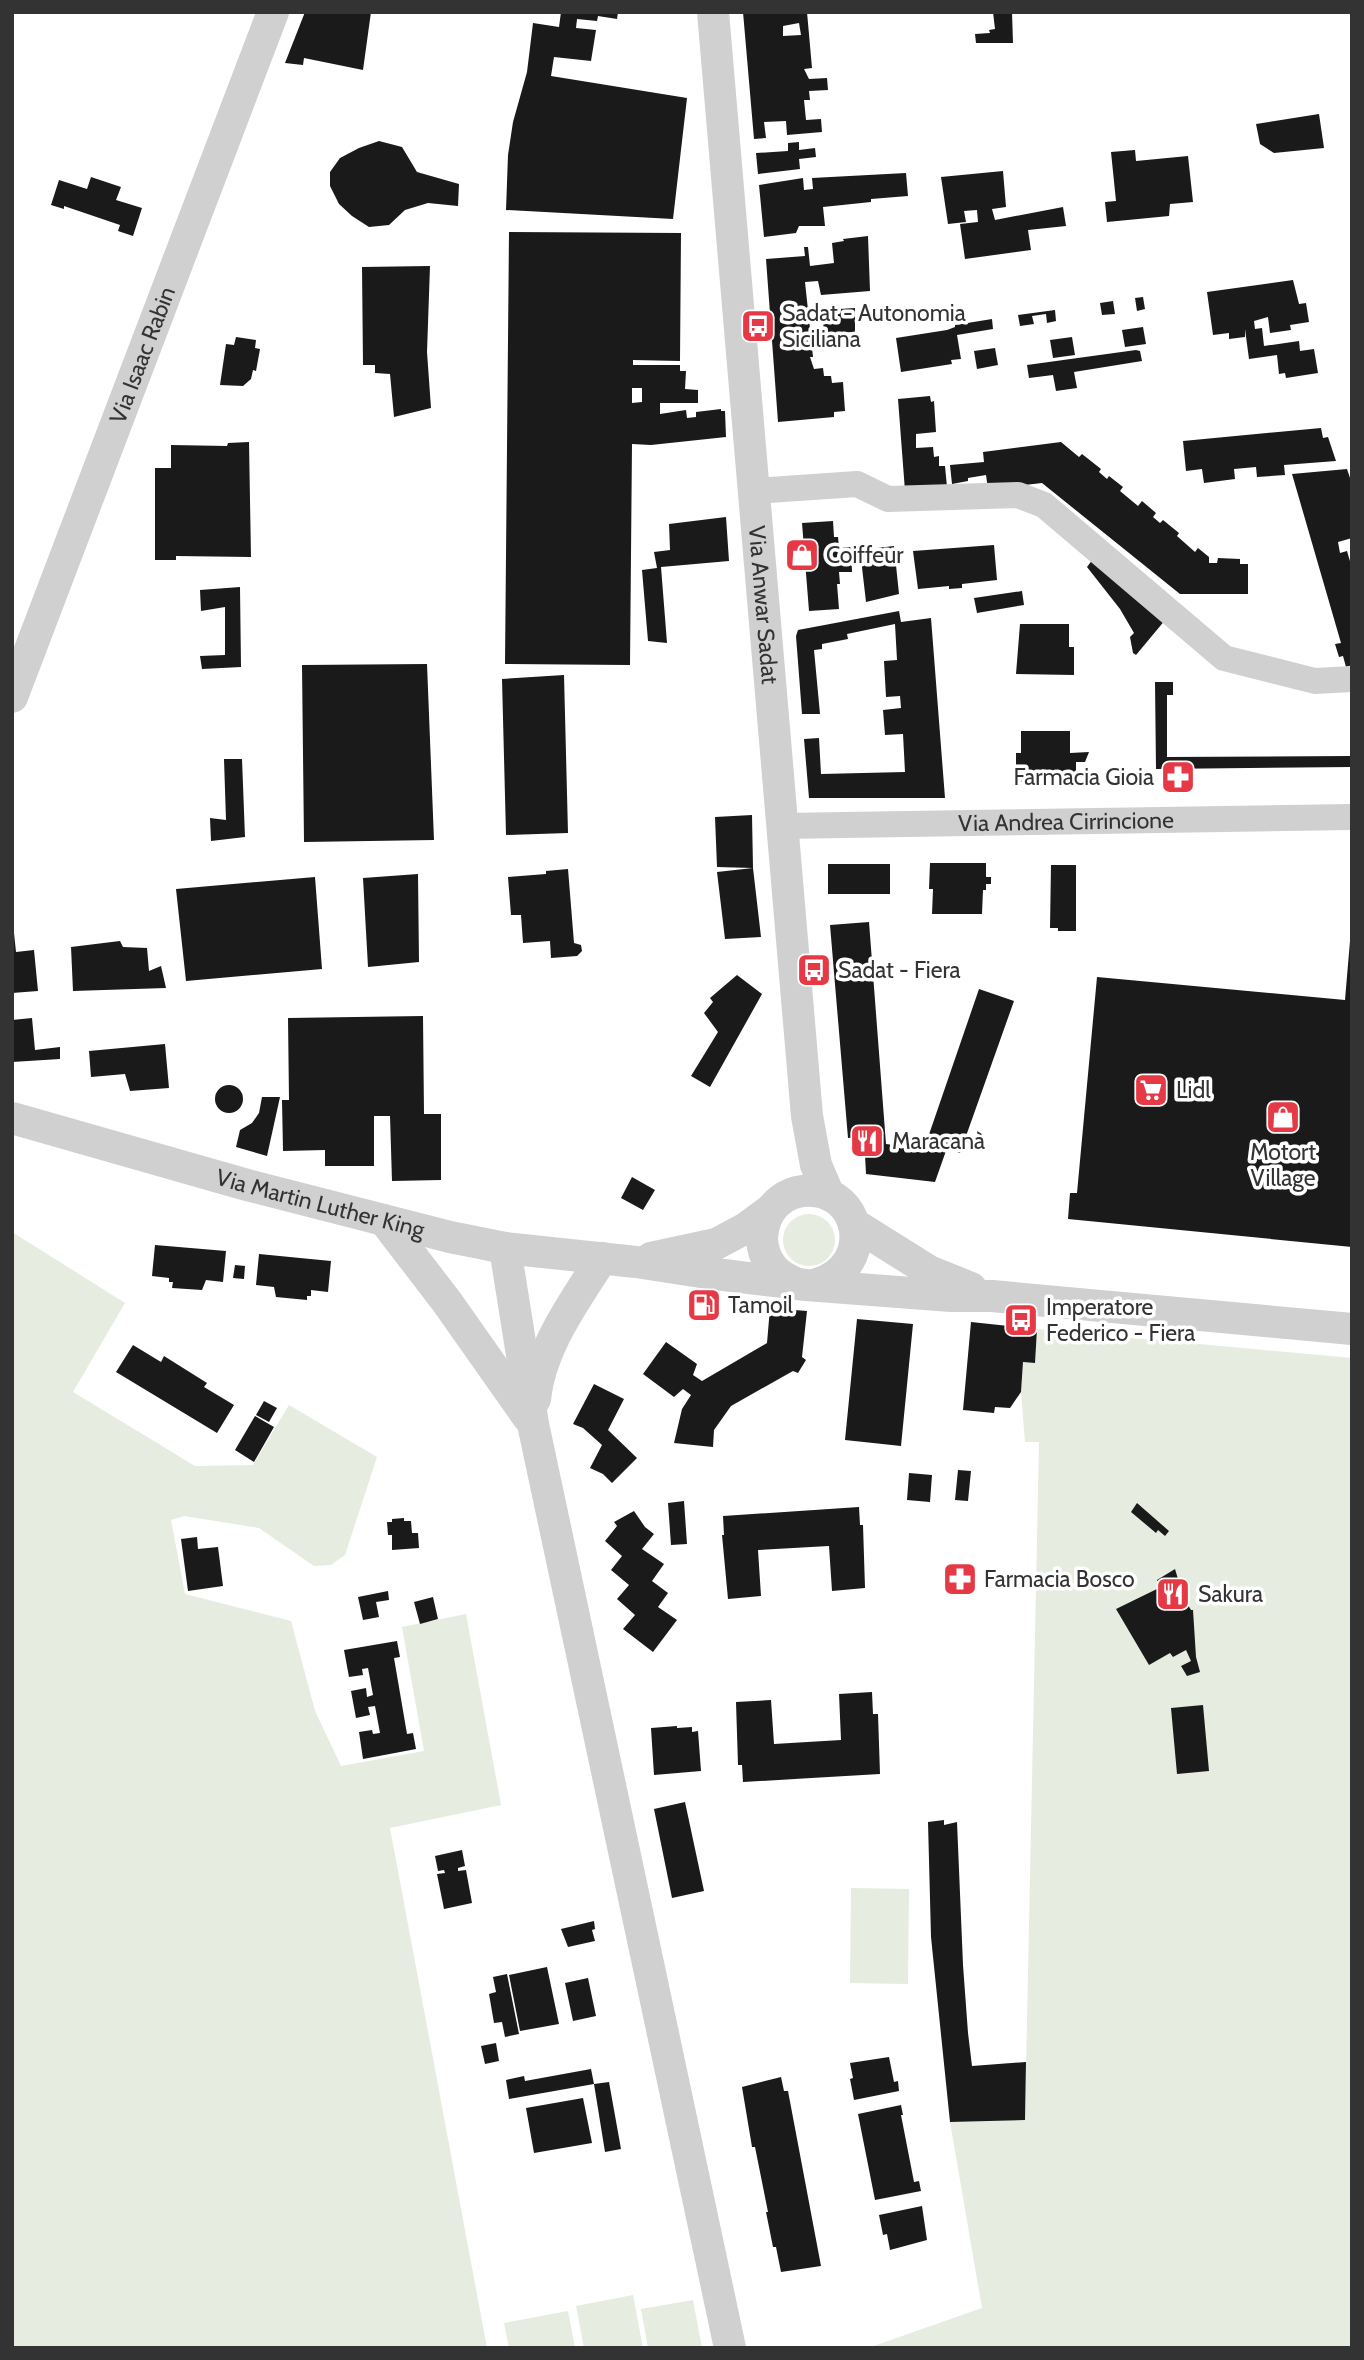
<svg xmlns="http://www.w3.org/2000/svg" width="1364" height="2360" viewBox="0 0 1364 2360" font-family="Cabin,sans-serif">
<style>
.green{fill:#e6ecdf}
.building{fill:#1a1a1a;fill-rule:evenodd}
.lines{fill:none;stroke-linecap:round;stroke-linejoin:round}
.minor{stroke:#d0d0d0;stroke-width:26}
.tertiary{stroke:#d0d0d0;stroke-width:32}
.labels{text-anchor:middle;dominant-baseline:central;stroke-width:7;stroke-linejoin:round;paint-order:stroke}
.poi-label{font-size:23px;fill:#333;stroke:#fff;text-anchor:start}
.street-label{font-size:23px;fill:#333;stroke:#fff}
</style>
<rect width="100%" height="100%" fill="#fff"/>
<path class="green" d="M783 1240a26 26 0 1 1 52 0a26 26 0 1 1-52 0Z
M 12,1232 L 125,1303 L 73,1392 L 195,1466 L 253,1465 L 289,1405 L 377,1457 L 345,1555 L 331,1565 L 314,1566 L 259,1528 L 184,1516 L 171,1520 L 185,1594 L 291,1621 L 315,1711 L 341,1766 L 424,1751 L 402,1627 L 466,1614 L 501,1805 L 390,1828 L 487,2348 L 12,2348 Z
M 1037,1329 L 1352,1358 L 1352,2348 L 868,2348 L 982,2308 L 950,2122 L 1025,2119 L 1039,1442 L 1025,1442 L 1021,1392 L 1023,1362 L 1035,1363 Z
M 851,1888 L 909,1889 L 908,1984 L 850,1983 Z
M 633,2295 L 643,2348 L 584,2348 L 576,2306 Z
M 693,2300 L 702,2348 L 648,2348 L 641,2309 Z
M 568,2311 L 575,2348 L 509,2348 L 504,2323 Z"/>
<path class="building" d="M 305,12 L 371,12 L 363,70 L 304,58 L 303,65 L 285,63 Z
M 561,12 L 618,12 L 617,19 L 598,16 L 597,21 L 577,19 L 576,28 L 596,30 L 591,61 L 554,57 L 551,76 L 687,98 L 673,219 L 506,210 L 508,155 L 513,122 L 527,72 L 533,23 L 559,27 Z
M 743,12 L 807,12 L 812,68 L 804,69 L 809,79 L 827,78 L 828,90 L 809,91 L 810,100 L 804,100 L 806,120 L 821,119 L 822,132 L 787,135 L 786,121 L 764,122 L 766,138 L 754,139 ZM 799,23 L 801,35 L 783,36 L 783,26 Z
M 993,12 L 1012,12 L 1013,43 L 976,43 L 975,34 L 990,33 L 989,30 L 995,29 Z
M 1319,114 L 1324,148 L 1274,153 L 1260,144 L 1256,124 Z
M 379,141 L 402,147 L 417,172 L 459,184 L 458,206 L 428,203 L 405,210 L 389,225 L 369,227 L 352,216 L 339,204 L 330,186 L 330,172 L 340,158 L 359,148 Z
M 799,142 L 799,150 L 815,148 L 816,157 L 799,159 L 800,169 L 758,174 L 756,153 L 788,151 L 788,143 Z
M 1135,150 L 1136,161 L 1188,156 L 1193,202 L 1170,204 L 1169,216 L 1107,222 L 1105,202 L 1116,201 L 1111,152 Z
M 1003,171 L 1006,207 L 992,209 L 995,220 L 1063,207 L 1066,226 L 1028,230 L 1031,250 L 965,259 L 960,224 L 978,222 L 977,210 L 964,211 L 966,222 L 948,224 L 941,177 Z
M 906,173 L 908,196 L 871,199 L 871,202 L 823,207 L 825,226 L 799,226 L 796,233 L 764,237 L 759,185 L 803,178 L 804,190 L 813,189 L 812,178 Z
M 91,177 L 121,187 L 116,200 L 142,208 L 133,236 L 118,231 L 120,225 L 64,206 L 64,209 L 51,205 L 59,180 L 87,189 Z
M 509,232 L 681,233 L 680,361 L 633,360 L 633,365 L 680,365 L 680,371 L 686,371 L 685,389 L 698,390 L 698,403 L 660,403 L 660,414 L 686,410 L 687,418 L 696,417 L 696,412 L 721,409 L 721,411 L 725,411 L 726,437 L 651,445 L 632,444 L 630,665 L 505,664 ZM 632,388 L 642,388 L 642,402 L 632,403 Z
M 868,236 L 870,291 L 821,295 L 818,281 L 805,282 L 813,357 L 810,357 L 814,369 L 823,368 L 824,376 L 831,376 L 832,383 L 843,382 L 845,411 L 834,412 L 834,417 L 778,422 L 766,259 L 805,256 L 804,247 L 808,247 L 810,266 L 834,263 L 832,243 L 844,241 L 843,239 Z
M 430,266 L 427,352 L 431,408 L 394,417 L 390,374 L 375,373 L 375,365 L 363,365 L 362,267 Z
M 1293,280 L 1299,304 L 1306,303 L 1309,322 L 1290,325 L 1291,330 L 1270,333 L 1268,317 L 1254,321 L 1255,329 L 1262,328 L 1264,346 L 1299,341 L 1300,351 L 1314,349 L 1318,373 L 1286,378 L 1285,373 L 1279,374 L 1277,355 L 1249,359 L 1245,329 L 1245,337 L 1229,339 L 1229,333 L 1213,335 L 1207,292 Z
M 1143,297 L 1145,309 L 1137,311 L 1135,298 Z
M 1113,301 L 1115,314 L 1102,315 L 1100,303 Z
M 838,305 L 839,309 L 855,308 L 855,332 L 824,333 L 822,307 Z
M 1055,310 L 1056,321 L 1047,323 L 1046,314 L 1032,316 L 1034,324 L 1020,326 L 1018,315 Z
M 992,319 L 993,329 L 957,335 L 961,359 L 951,360 L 952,364 L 901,372 L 896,338 L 947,330 L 955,327 L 955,325 Z
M 1143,327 L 1146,344 L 1125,347 L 1122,330 Z
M 236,337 L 256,340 L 255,348 L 260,349 L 256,371 L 253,370 L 251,379 L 243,386 L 220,385 L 226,344 L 234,345 Z
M 1072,337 L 1075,355 L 1053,358 L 1050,340 Z
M 995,348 L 998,365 L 977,369 L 974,351 Z
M 1136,350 L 1140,351 L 1142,361 L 1074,372 L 1077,388 L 1056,391 L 1053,375 L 1029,378 L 1027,365 Z
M 930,396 L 931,402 L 934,401 L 936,432 L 916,434 L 916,448 L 933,447 L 934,457 L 939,456 L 939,466 L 945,466 L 947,487 L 905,491 L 898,399 Z
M 1321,428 L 1323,438 L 1328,437 L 1336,461 L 1284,465 L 1285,475 L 1257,477 L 1256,467 L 1234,469 L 1235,479 L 1204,483 L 1202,469 L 1186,471 L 1183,441 Z
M 249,442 L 251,557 L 176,556 L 176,560 L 155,560 L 155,468 L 171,468 L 171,445 L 227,446 L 228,443 Z
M 1061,442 L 1079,457 L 1082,454 L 1101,469 L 1099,472 L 1107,479 L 1109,476 L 1123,487 L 1120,491 L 1138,506 L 1142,501 L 1156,513 L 1153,517 L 1160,523 L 1163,520 L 1179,533 L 1177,536 L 1195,552 L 1198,548 L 1209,557 L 1209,563 L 1217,563 L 1218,558 L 1240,559 L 1240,564 L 1248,564 L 1248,594 L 1180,594 L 1042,483 L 988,489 L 986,475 L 968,478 L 968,481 L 952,484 L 950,465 L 984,462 L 983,452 Z
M 1347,469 L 1352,484 L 1352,538 L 1338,542 L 1340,553 L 1347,551 L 1352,568 L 1352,665 L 1346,667 L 1343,656 L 1339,657 L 1335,644 L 1341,643 L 1292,474 Z
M 726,517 L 729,561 L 661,567 L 667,643 L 648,641 L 642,570 L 657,568 L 654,552 L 670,550 L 669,524 Z
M 833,521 L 834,537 L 838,537 L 839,548 L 851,547 L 852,572 L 839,572 L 840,584 L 837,584 L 839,609 L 809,611 L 802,523 Z
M 994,545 L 997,580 L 962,584 L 962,588 L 949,589 L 949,586 L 918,589 L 913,551 Z
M 894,546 L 899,594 L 866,602 L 860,550 Z
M 1093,559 L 1166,619 L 1136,655 L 1133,653 L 1130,637 L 1134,633 L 1120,609 L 1087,567 Z
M 240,587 L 241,667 L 202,669 L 200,656 L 225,655 L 225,607 L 201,611 L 200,590 Z
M 1022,591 L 1024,605 L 977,613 L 974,598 Z
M 899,611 L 901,622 L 931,618 L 945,798 L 809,798 L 804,739 L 819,738 L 821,774 L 905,772 L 903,734 L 885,735 L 883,710 L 901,708 L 900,696 L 886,697 L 884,661 L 897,660 L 895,624 L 847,634 L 848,639 L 822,644 L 822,649 L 814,650 L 820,714 L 802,714 L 796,636 L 798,630 Z
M 1020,624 L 1069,624 L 1069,647 L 1074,647 L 1074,675 L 1016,674 Z
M 427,664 L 434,840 L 304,842 L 302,665 Z
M 564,675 L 568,833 L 506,835 L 502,679 Z
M 1155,682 L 1173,682 L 1173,695 L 1167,695 L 1167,757 L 1352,756 L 1352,767 L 1156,769 Z
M 1021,731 L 1070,731 L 1070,753 L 1089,752 L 1085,762 L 1076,762 L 1076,782 L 1016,782 L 1016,753 L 1021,753 Z
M 224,759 L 242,759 L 245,837 L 211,841 L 210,818 L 226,820 Z
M 752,815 L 753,868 L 761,937 L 725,939 L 717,872 L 753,868 L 717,867 L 715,817 Z
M 930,863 L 986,863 L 986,877 L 991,877 L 991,884 L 986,884 L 986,890 L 983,890 L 982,914 L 932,914 L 933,889 L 929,889 Z
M 828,864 L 890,864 L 890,894 L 828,894 Z
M 1051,865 L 1076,865 L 1076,931 L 1058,931 L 1058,928 L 1050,928 Z
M 568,869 L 574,943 L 581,945 L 582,951 L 577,956 L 551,958 L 550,941 L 523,943 L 521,915 L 511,915 L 508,877 L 546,874 L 546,871 Z
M 418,874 L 419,962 L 368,967 L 363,878 Z
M 315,877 L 322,969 L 186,981 L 176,889 Z
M 869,922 L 886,1144 L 924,1149 L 979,989 L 1014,1001 L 960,1153 L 947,1148 L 935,1182 L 866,1174 L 864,1137 L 848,1138 L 830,925 Z
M 12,933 L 14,933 L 16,952 L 34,950 L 38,991 L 12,993 Z
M 120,941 L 123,947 L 147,948 L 149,971 L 161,966 L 166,988 L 73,991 L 71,947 Z
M 1350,941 L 1352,941 L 1352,1247 L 1068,1219 L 1070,1193 L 1077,1193 L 1097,977 L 1345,1000 Z
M 737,975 L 762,994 L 710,1087 L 691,1076 L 718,1032 L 704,1013 L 713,1002 L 710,998 Z
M 423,1016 L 424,1114 L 441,1114 L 441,1180 L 392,1181 L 390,1116 L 374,1116 L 374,1166 L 325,1166 L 325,1150 L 283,1151 L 282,1100 L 289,1100 L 288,1018 Z
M 32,1018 L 35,1050 L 60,1047 L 60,1059 L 12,1062 L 12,1020 Z
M 165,1044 L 169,1088 L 130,1091 L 125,1074 L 91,1077 L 89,1051 Z
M215 1099a14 14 0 1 1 28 0a14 14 0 1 1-28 0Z
M 262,1097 L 280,1097 L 267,1156 L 236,1147 L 240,1130 L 252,1123 L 259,1113 Z
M 632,1177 L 655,1190 L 643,1210 L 621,1198 Z
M 155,1245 L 226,1251 L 223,1282 L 206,1280 L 202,1290 L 172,1288 L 173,1282 L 169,1282 L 169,1278 L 152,1276 Z
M 259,1254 L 331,1261 L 328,1292 L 311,1290 L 311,1296 L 307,1296 L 307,1300 L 276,1297 L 274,1287 L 256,1285 Z
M 235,1265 L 245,1266 L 244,1279 L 233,1278 Z
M 770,1308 L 807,1311 L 802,1357 L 806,1360 L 798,1373 L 793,1371 L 731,1406 L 714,1430 L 713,1447 L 674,1443 L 682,1409 L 691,1395 L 683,1389 L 674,1397 L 643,1374 L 666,1342 L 697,1364 L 693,1375 L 702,1381 L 767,1343 Z
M 857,1319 L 913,1324 L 901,1446 L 845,1440 Z
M 971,1322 L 1037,1329 L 1035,1363 L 1023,1362 L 1021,1392 L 1010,1408 L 995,1407 L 994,1413 L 963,1410 Z
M 133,1345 L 161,1362 L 164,1356 L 207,1383 L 204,1387 L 234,1405 L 217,1433 L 116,1372 Z
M 594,1384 L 624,1399 L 608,1430 L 637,1458 L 612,1483 L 603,1474 L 590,1468 L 602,1445 L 583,1428 L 573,1424 Z
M 264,1401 L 277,1408 L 269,1422 L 256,1415 Z
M 255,1416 L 274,1427 L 254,1462 L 235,1450 Z
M 958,1470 L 971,1471 L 968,1501 L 955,1500 Z
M 909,1473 L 932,1475 L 930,1502 L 907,1500 Z
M 684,1501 L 687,1544 L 671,1545 L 668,1503 Z
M 1137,1503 L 1169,1531 L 1165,1536 L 1158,1530 L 1156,1533 L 1131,1512 Z
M 859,1507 L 860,1525 L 863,1525 L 865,1588 L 832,1591 L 829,1546 L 758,1550 L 761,1596 L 728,1599 L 722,1535 L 724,1535 L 723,1516 Z
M 634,1511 L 645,1527 L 654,1534 L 642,1549 L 664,1564 L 652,1581 L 668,1593 L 658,1607 L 677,1620 L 653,1652 L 623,1629 L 635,1615 L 617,1599 L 629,1585 L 611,1570 L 622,1556 L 605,1541 L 617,1526 L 614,1522 Z
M 404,1518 L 404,1521 L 411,1521 L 412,1533 L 418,1533 L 419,1548 L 392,1550 L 392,1535 L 388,1535 L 387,1522 L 392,1522 L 392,1519 Z
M 197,1537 L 198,1549 L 218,1547 L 223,1586 L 188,1591 L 181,1539 Z
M 1175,1569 L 1178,1579 L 1174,1582 L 1191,1610 L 1193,1610 L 1196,1657 L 1200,1672 L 1187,1676 L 1181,1666 L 1191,1661 L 1186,1650 L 1173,1657 L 1170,1653 L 1149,1665 L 1116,1609 L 1161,1587 L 1157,1580 Z
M 388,1591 L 389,1600 L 376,1602 L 379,1617 L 363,1620 L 358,1597 Z
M 433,1597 L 438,1619 L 420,1624 L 414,1602 Z
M 397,1641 L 400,1657 L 394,1658 L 407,1734 L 413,1733 L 416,1749 L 363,1759 L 359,1732 L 372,1730 L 373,1734 L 380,1733 L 375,1706 L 368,1707 L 370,1715 L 356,1718 L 351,1691 L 366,1688 L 367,1697 L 373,1695 L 368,1668 L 362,1669 L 363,1675 L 349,1677 L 344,1650 Z
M 872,1692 L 873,1714 L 878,1714 L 880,1774 L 743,1782 L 742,1765 L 738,1765 L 736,1702 L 771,1700 L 774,1744 L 841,1740 L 839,1694 Z
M 1203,1705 L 1209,1771 L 1177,1774 L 1171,1708 Z
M 677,1726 L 677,1728 L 692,1727 L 692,1732 L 698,1731 L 701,1771 L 654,1775 L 651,1728 Z
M 685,1802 L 704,1891 L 672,1898 L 654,1809 Z
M 944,1820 L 944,1825 L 957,1822 L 963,1965 L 968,2033 L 972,2066 L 1026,2062 L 1025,2120 L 950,2122 L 931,1937 L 928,1822 Z
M 462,1850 L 465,1866 L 458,1868 L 458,1871 L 466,1870 L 472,1903 L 444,1909 L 437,1874 L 445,1873 L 444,1870 L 438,1871 L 435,1856 Z
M 594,1921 L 595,1929 L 592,1930 L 595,1941 L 568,1947 L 561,1929 Z
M 547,1967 L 559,2024 L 520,2031 L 509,1975 Z
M 507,1974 L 519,2034 L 505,2037 L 502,2022 L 494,2023 L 489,1994 L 496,1992 L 493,1977 Z
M 588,1978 L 596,2016 L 573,2021 L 565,1983 Z
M 496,2043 L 499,2061 L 485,2064 L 481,2046 Z
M 889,2057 L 894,2082 L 898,2081 L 899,2091 L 854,2100 L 850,2079 L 853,2078 L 850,2063 Z
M 591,2069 L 594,2084 L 609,2082 L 621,2149 L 605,2152 L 594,2084 L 509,2099 L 506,2080 L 524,2076 L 525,2081 Z
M 781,2077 L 784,2091 L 788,2091 L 821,2266 L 781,2272 L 776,2247 L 773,2247 L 766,2212 L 768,2212 L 755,2147 L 752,2147 L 742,2087 Z
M 583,2098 L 592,2143 L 534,2153 L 526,2108 Z
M 901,2105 L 903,2115 L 901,2115 L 914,2182 L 919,2181 L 921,2191 L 875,2200 L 858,2114 Z
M 922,2206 L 927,2240 L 890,2250 L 887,2234 L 883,2235 L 879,2215 Z"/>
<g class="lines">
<g class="minor">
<path d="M 754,491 L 857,484 L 888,499 L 1018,495 L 1044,505 L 1224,658 L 1315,681 L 1352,679"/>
<path id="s1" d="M 781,826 L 1352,817"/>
</g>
<g class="tertiary">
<path id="s2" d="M 713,12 L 807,1116 L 816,1165 L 829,1195"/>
<path id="s3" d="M 12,697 L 273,12"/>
<path id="s4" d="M 12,1118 L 247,1185 L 450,1237 L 505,1248 L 636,1262 L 707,1273 L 806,1285 L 951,1296 L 992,1296 L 1352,1329"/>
<path d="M 384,1220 L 447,1302 L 528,1417"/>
<path d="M 854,1224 L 929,1271 L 971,1288"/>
<path d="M 505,1248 L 533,1424 L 730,2348"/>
<path d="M 651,1258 L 716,1244 L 746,1228 L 769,1211"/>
<path d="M 795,1283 C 785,1278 776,1274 770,1264 C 751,1236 768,1195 803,1191 C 861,1185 878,1266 817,1284"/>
<path d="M 535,1399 C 540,1347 575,1301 602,1258"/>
</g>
</g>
<defs>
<g id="bus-square" transform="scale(1.75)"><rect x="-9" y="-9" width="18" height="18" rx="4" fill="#e63946" stroke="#fff"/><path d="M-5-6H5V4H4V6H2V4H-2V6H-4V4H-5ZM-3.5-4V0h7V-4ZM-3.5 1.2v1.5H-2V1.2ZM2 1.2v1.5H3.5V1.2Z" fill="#fff"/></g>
<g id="shop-square" transform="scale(1.75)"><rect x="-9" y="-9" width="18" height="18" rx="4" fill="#e63946" stroke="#fff"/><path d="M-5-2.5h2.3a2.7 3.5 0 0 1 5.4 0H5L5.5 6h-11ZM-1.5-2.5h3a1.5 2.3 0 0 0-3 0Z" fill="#fff"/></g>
<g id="pharmacy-square" transform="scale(1.75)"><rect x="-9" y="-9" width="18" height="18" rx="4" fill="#e63946" stroke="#fff"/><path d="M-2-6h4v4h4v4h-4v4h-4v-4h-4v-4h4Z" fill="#fff"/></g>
<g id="supermarket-square" transform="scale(1.75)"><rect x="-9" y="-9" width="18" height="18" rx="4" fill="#e63946" stroke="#fff"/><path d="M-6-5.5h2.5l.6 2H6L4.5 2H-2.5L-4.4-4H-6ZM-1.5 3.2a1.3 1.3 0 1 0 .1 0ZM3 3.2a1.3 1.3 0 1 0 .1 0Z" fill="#fff"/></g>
<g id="restaurant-square" transform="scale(1.75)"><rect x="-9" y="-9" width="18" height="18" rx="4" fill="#e63946" stroke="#fff"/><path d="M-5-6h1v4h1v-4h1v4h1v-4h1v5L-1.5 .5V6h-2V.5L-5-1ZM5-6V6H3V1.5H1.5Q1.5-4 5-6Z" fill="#fff"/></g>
<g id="fuel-square" transform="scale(1.75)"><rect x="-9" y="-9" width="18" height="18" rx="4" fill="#e63946" stroke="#fff"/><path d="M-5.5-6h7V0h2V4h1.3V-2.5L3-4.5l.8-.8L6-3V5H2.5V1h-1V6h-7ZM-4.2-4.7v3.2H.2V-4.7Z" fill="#fff"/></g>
</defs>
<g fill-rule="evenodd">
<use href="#bus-square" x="758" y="326"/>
<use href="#shop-square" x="802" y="555"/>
<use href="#pharmacy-square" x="1178" y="777"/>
<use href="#bus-square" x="814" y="970"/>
<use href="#supermarket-square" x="1151" y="1090"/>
<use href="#shop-square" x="1283" y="1117"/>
<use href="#restaurant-square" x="867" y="1141"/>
<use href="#fuel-square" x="704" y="1305"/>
<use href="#bus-square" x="1021" y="1320"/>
<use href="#pharmacy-square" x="960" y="1579"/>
<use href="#restaurant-square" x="1173" y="1594"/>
</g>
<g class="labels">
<g class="poi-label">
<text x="782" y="313">Sadat - Autonomia<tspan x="782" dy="26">Siciliana</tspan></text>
<text x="826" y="555">Coiffeur</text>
<text x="1154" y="777" text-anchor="end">Farmacia Gioia</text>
<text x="838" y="970">Sadat - Fiera</text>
<text x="1176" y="1090">Lidl</text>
<text x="892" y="1141">Maracanà</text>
<text x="1283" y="1152" text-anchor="middle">Motort<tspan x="1283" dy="26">Village</tspan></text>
<text x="728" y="1305">Tamoil</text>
<text x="1046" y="1307">Imperatore<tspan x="1046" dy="26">Federico - Fiera</tspan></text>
<text x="984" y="1579">Farmacia Bosco</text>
<text x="1198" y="1594">Sakura</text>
</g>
<g class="street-label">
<text stroke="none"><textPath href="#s3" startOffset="366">Via Isaac Rabin</textPath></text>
<text stroke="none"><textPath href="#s2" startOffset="595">Via Anwar Sadat</textPath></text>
<text stroke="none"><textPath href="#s1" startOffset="285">Via Andrea Cirrincione</textPath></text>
<text stroke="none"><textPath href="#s4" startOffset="320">Via Martin Luther King</textPath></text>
</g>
</g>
<rect width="1364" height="2360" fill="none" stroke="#333333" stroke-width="28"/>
</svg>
